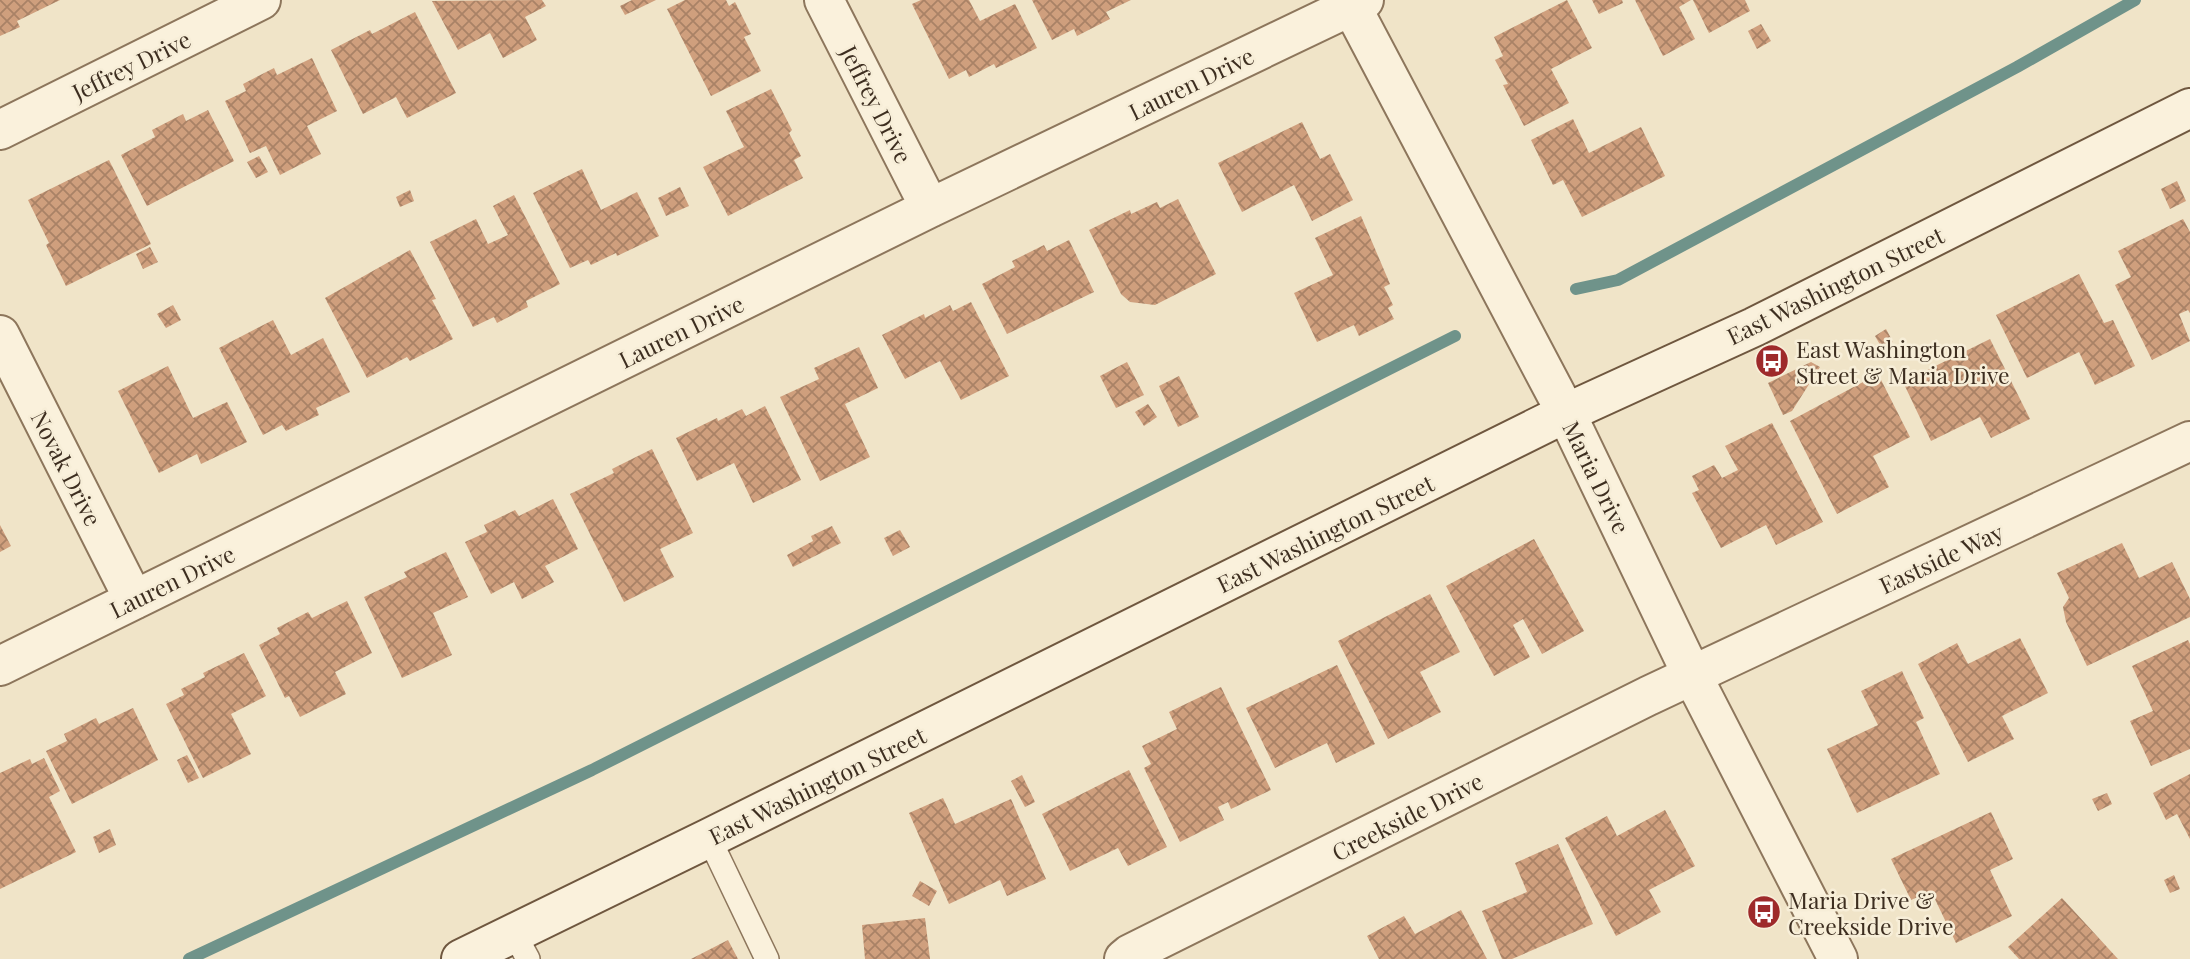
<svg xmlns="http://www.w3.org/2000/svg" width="2190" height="959" viewBox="0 0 2190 959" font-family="'Playfair Display',serif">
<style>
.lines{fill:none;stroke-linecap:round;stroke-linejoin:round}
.stream{stroke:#6f938a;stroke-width:12}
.building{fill:url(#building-cross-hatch)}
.service-casing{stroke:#8d765c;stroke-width:26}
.minor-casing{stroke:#8d765c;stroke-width:42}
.tertiary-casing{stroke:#8d765c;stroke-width:42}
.secondary-casing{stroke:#6f573f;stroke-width:42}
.service{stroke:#faf1dc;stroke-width:23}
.minor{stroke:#faf1dc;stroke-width:38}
.tertiary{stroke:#faf1dc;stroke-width:38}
.secondary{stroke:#faf1dc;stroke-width:38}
.labels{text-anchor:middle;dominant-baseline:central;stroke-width:5;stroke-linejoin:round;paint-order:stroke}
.street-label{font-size:23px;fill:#3d2e20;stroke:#f7eed8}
.poi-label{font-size:23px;fill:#3d2e20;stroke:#f7eed8;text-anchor:start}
</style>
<defs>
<pattern id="building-cross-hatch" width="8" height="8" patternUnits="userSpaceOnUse" patternTransform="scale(1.75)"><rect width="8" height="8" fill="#cf9f7d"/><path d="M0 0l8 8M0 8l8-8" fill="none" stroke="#a98266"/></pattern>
</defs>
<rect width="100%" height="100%" fill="#f0e4c8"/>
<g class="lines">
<path class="stream" d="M 1576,289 L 1618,280 L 2017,67 L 2135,0
M 189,959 L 592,770 L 1455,336"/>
</g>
<path class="building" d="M 0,0 L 60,0 L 17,21 L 20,27 L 0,36 Z
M 542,0 L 546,6 L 525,17 L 537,40 L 503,58 L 490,33 L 458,50 L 432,1 Z
M 632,0 L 656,0 L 625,15 L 620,6 Z
M 685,0 L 726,0 L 729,6 L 735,2 L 751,34 L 744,37 L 761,71 L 711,96 L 667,9 Z
M 921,0 L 969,0 L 980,21 L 1015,4 L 1037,48 L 996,68 L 994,64 L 969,77 L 966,70 L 949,79 L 912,4 Z
M 1032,0 L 1131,0 L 1106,12 L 1110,19 L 1077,36 L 1074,29 L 1052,40 Z
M 1567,0 L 1592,48 L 1551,69 L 1569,103 L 1524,126 L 1503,85 L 1508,84 L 1495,60 L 1503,56 L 1494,37 Z
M 1592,0 L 1622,0 L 1623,3 L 1599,14 Z
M 1635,0 L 1691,0 L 1679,7 L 1695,39 L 1663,56 Z
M 1693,0 L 1745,0 L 1750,11 L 1709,33 Z
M 415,12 L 456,93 L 407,118 L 396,97 L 363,114 L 331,50 L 370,30 L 372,34 Z
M 1761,24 L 1771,41 L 1757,49 L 1748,31 Z
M 312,58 L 337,111 L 307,126 L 321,154 L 280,175 L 266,146 L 250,153 L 225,101 L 246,91 L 243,84 L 274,68 L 277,75 Z
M 771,89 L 792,130 L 789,133 L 801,156 L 794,160 L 803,178 L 728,216 L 703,167 L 744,147 L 726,111 Z
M 208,110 L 234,161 L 147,206 L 121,155 L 155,137 L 152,130 L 183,114 L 186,121 Z
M 1573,119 L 1589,153 L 1641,127 L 1665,176 L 1582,217 L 1563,180 L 1553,185 L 1531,140 Z
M 1302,122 L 1320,159 L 1330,154 L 1353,200 L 1312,221 L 1294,185 L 1242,212 L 1218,163 Z
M 259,156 L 268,172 L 256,178 L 247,162 Z
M 109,160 L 151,244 L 66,286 L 46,245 L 49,243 L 28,200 Z
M 582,169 L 601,210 L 637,192 L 659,236 L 617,256 L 616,253 L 591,265 L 588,260 L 570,268 L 533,193 Z
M 2177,181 L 2186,201 L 2170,209 L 2161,189 Z
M 680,187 L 689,206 L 666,216 L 658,198 Z
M 410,190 L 414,201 L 400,207 L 396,197 Z
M 514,195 L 560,284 L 526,301 L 528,307 L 497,323 L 494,317 L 473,327 L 430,242 L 476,219 L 488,244 L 508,235 L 493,206 Z
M 1178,199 L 1216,274 L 1155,305 L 1130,302 L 1121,294 L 1089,230 L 1130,210 L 1131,214 L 1157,202 L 1160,208 Z
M 1361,216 L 1390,284 L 1384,287 L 1393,305 L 1388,308 L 1394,319 L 1359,336 L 1354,325 L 1317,342 L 1294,293 L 1333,275 L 1315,238 Z
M 2183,219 L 2190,232 L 2190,313 L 2188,310 L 2179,314 L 2190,341 L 2152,360 L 2115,285 L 2131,277 L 2118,251 Z
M 1069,240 L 1094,292 L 1007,334 L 982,284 L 1015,267 L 1012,261 L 1044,245 L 1047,251 Z
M 150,247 L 158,262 L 143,269 L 136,254 Z
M 410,250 L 436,299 L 432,300 L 453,339 L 410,361 L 407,357 L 367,378 L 325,298 Z
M 2079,274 L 2104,323 L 2113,320 L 2135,366 L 2095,385 L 2079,352 L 2027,378 L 1996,315 Z
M 971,302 L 1009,376 L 961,400 L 940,361 L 905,379 L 882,335 L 924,314 L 925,318 L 950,305 L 953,311 Z
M 173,305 L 181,320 L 166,328 L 157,314 Z
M 273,320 L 291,355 L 323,338 L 350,392 L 316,408 L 319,415 L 286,431 L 282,425 L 263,435 L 219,348 Z
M 1886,329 L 1893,342 L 1882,348 L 1875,336 Z
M 1990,339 L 2030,419 L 1991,438 L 1980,417 L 1931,441 L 1903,382 Z
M 859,347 L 878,388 L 845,404 L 870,457 L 820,481 L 780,397 L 819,379 L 814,368 Z
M 1127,362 L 1144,395 L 1116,408 L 1100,376 Z
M 1811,362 L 1820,367 L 1792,411 L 1783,415 L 1768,383 Z
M 168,366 L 193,418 L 227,402 L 247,442 L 201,464 L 197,454 L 159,473 L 118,391 Z
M 1878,374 L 1910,437 L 1873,456 L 1889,487 L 1837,514 L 1790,421 Z
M 1179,376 L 1199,417 L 1178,427 L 1159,386 Z
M 1148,404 L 1157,417 L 1144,426 L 1135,412 Z
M 765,406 L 801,480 L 753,503 L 734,463 L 697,481 L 676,438 L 717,418 L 718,421 L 742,409 L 746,416 Z
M 1772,423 L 1823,522 L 1776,545 L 1766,525 L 1721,548 L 1692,493 L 1699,490 L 1692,476 L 1714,465 L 1722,478 L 1738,470 L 1725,446 Z
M 652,449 L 693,533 L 660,549 L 674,577 L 624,602 L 570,494 L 614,473 L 612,469 Z
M 553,499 L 578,549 L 545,566 L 554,582 L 522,599 L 514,582 L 491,594 L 465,542 L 487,532 L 484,525 L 515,510 L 519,516 Z
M 0,525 L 11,546 L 0,552 Z
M 832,526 L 841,543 L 793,567 L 787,555 L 813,541 L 811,536 Z
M 900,530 L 910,547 L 893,556 L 884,538 Z
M 1534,539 L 1584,631 L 1542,654 L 1523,619 L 1513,625 L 1530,657 L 1494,676 L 1446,586 Z
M 2122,543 L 2139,578 L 2172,562 L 2190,599 L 2190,617 L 2087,666 L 2066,622 L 2063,607 L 2069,598 L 2057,573 Z
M 446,552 L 468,597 L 433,613 L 452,655 L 402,678 L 364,597 L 407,577 L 404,572 Z
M 1430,594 L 1460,652 L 1420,672 L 1441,712 L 1388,739 L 1338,641 Z
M 347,601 L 372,653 L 335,672 L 346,694 L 300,717 L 289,696 L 285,698 L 259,645 L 280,634 L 277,628 L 308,612 L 312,618 Z
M 2020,638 L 2048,693 L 2002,716 L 2014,739 L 1968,762 L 1918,664 L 1957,643 L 1968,664 Z
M 2188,640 L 2190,644 L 2190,749 L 2151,766 L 2130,721 L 2153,711 L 2132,666 Z
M 244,653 L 266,696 L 231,714 L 251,754 L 203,778 L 166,704 L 184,695 L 181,689 L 205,677 L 203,673 Z
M 1337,665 L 1375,744 L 1336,763 L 1327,743 L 1275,768 L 1246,708 Z
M 1902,671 L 1924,718 L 1916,722 L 1940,774 L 1857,813 L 1827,749 L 1878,725 L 1861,691 Z
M 1221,687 L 1271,790 L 1231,809 L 1228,802 L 1218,807 L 1224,820 L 1180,842 L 1144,768 L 1151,764 L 1142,746 L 1177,729 L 1169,712 Z
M 133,708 L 158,760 L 72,804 L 46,751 L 67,741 L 64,734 L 96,718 L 99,724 Z
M 187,755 L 199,778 L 188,783 L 177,760 Z
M 44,758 L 60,791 L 49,797 L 76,852 L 0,889 L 0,773 L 30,759 L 32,764 Z
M 1129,770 L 1167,847 L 1128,866 L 1118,848 L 1070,871 L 1042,814 Z
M 2190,774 L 2190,839 L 2177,814 L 2166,820 L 2153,793 Z
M 1022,775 L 1035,802 L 1025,807 L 1011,781 Z
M 2107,793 L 2112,804 L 2098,811 L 2092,799 Z
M 943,798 L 955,824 L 1011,799 L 1046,879 L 1007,896 L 1000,880 L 949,904 L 909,813 Z
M 1665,810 L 1695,866 L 1649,890 L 1661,912 L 1616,936 L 1565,838 L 1607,816 L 1617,836 Z
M 1991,812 L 2013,859 L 1990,870 L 2012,916 L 1956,943 L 1931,891 L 1911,900 L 1891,859 Z
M 110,829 L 116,845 L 99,853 L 93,837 Z
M 1558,844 L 1593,924 L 1512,959 L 1502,959 L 1482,911 L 1527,892 L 1515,863 Z
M 2174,875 L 2180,889 L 2170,893 L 2164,880 Z
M 920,881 L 937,891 L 929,906 L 912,896 Z
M 2062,898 L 2118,959 L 2019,959 L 2008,947 Z
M 1461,910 L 1487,959 L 1379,959 L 1367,936 L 1404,916 L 1415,934 Z
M 925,918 L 930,959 L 865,959 L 862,925 Z
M 728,940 L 738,959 L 691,959 Z"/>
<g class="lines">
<g class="service-casing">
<path id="service" d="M 709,838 L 767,959
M 514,933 L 528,959"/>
</g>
<g class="minor-casing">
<path id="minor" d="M 824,0 L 930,208
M 0,130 L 261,0
M 0,335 L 134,600
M 0,666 L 930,208 L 1364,0
M 1124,959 L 1130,954 L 1648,696 L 2190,441"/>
</g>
<g class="tertiary-casing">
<path id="tertiary" d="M 1348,0 L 1566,413 L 1692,675 L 1838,959"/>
</g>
<g class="secondary-casing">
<path id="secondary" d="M 461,959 L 709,838 L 1566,413 L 1754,327 L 2190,108"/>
</g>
<use href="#service" class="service"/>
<use href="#minor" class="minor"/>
<use href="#tertiary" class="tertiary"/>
<use href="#secondary" class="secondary"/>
</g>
<defs>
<g id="bus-disc" transform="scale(1.75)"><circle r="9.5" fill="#9e2a2b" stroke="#f7eed8"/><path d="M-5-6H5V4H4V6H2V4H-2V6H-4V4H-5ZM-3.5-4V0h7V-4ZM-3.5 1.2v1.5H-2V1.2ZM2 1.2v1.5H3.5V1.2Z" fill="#fff"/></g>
</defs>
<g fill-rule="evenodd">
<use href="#bus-disc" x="1772" y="361"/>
<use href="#bus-disc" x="1764" y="912"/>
</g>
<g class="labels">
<g class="street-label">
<text transform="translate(131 65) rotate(-26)">Jeffrey Drive</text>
<text transform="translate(1191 83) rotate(-26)">Lauren Drive</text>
<text transform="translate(877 104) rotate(63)">Jeffrey Drive</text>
<text transform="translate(1835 285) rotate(-26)">East Washington Street</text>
<text transform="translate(681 331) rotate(-26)">Lauren Drive</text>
<text transform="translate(67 468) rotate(63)">Novak Drive</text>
<text transform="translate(1597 477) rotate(64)">Maria Drive</text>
<text transform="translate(1325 533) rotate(-26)">East Washington Street</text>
<text transform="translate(1941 558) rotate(-25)">Eastside Way</text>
<text transform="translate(172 581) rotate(-26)">Lauren Drive</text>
<text transform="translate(817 785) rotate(-26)">East Washington Street</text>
<text transform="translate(1407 816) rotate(-27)">Creekside Drive</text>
</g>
<g class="poi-label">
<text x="1796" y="348">East Washington<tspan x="1796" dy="26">Street &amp; Maria Drive</tspan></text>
<text x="1788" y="899">Maria Drive &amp;<tspan x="1788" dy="26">Creekside Drive</tspan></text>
</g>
</g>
</svg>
